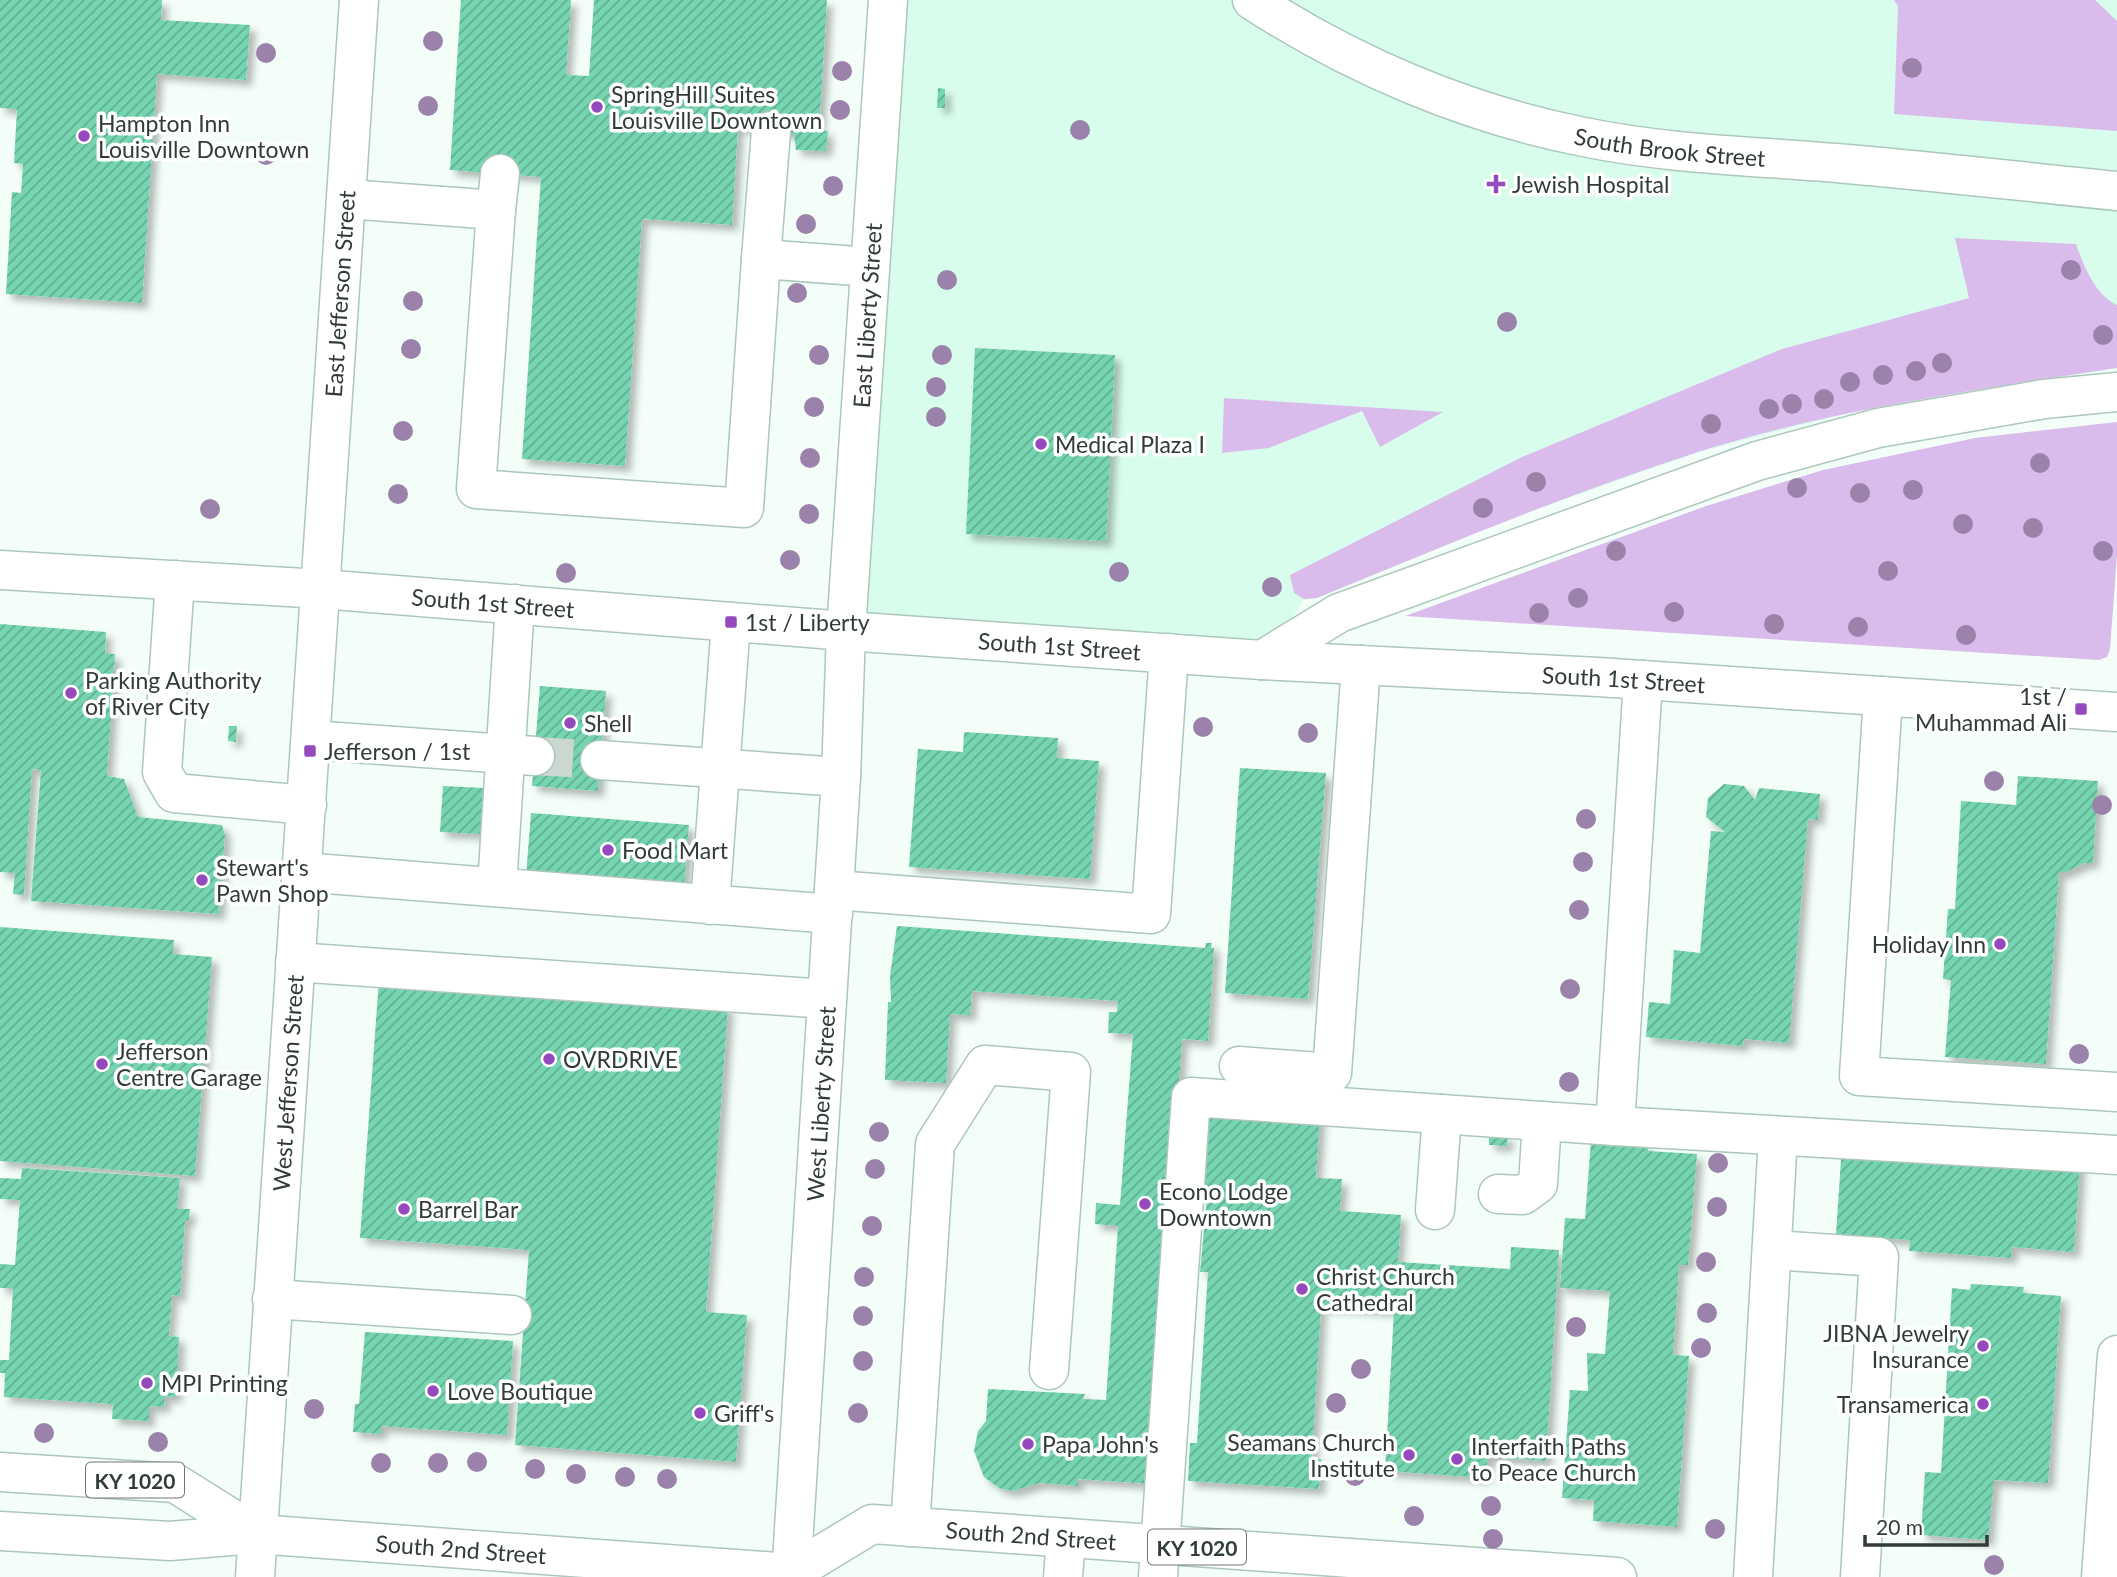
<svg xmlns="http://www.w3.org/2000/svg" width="2117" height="1577" viewBox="0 0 2117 1577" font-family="Lato,sans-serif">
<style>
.built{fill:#d9fded}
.grass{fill:#d9bcec}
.building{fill:url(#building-hatch);filter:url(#shadow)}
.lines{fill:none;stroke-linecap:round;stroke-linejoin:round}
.minor-tunnel{stroke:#ccd7d2;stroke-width:38;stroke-dasharray:38 19;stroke-linecap:butt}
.minor-casing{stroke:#acc7bb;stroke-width:41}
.major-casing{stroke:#acc7bb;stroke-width:41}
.highway-casing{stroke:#acc7bb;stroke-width:41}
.minor{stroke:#fff;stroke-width:38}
.major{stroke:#fff;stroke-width:38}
.highway{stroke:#fff;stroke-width:38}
.tree{fill:#9a82ab}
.poi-dot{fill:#944abc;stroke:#fff;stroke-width:2.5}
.labels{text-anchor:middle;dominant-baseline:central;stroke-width:7;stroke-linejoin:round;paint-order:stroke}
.shield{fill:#fff;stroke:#6f7673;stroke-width:2}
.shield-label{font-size:21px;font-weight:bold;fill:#313c37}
.poi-label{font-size:23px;fill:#313c37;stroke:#fff;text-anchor:start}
.street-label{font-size:23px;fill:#313c37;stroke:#fff}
</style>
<defs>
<pattern id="building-hatch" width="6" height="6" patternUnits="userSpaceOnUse" patternTransform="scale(1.75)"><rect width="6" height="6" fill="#76d5b1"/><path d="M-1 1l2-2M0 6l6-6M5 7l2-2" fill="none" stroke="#61ae91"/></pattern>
<filter id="shadow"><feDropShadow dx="6" dy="6" stdDeviation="3.5" flood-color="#0004"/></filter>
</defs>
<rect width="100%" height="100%" fill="#f3fef9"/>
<path class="built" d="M 886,0 L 2117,0 L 2117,368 L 1879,405 L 1699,452 L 1512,518 L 1317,598 L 1304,600 L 1262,660 L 846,631 Z"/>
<path class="grass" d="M 1894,0 L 2095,0 L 2117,21 L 2117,131 L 1894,114 L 1898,6 Z
M 1955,238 L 2076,244 C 2084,266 2095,295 2117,305 L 2117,368 C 1976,390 1834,409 1698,452 C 1568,494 1443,546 1317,598 L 1304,599 L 1294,593 L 1290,575 L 1522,457 L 1782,349 L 1969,298 Z
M 1224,398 L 1443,412 L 1380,447 L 1362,411 L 1269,448 L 1222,453 Z
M 2117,422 L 2117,555 L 2110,649 L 2107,657 L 2099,660 L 1405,616 L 1706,506 L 1823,470 L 1975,438 Z"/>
<path class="building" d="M 0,0 L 162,0 L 161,20 L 250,25 L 246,80 L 157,74 L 142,303 L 6,294 L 12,192 L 21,193 L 23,164 L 14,163 L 17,109 L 0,108 Z
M 461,0 L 571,0 L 566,75 L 589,76 L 594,0 L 827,0 L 819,130 L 828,131 L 826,151 L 796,150 L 794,134 L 738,127 L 732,225 L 642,219 L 625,466 L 522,459 L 541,177 L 450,170 Z
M 938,88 L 945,89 L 945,108 L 937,108 Z
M 975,348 L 1115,355 L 1106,541 L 966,534 Z
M 0,624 L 106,632 L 105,653 L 115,654 L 107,776 L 124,779 L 138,817 L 222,825 L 225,835 L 219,914 L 31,901 L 41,770 L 32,769 L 24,895 L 13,894 L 15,873 L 0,872 Z
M 540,686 L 606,691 L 598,791 L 532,786 Z
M 229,726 L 237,726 L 236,742 L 228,741 Z
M 964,732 L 1058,738 L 1057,758 L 1099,761 L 1090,879 L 909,867 L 918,749 L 963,752 Z
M 1240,768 L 1326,773 L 1308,999 L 1225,993 Z
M 2018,776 L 2098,781 L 2093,863 L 2085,863 L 2066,872 L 2059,872 L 2046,1064 L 1945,1057 L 1951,980 L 1943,979 L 1948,909 L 1955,909 L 1961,801 L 2016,805 Z
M 1724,784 L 1744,786 L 1755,800 L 1759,788 L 1820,794 L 1818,820 L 1808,819 L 1789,1043 L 1744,1039 L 1743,1046 L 1646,1037 L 1649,1002 L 1670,1004 L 1674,950 L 1700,953 L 1711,831 L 1725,832 L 1706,817 L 1708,798 Z
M 443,786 L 484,788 L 481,834 L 440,832 Z
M 531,813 L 689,825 L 684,888 L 526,876 Z
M 897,926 L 1205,948 L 1206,943 L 1212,943 L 1211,948 L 1214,948 L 1208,1041 L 1182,1039 L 1151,1484 L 1078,1479 L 1078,1486 L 1040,1483 L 1012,1491 L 999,1488 L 984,1477 L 974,1451 L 978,1431 L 986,1421 L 988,1389 L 1085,1394 L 1083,1399 L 1106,1400 L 1118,1226 L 1095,1224 L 1096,1203 L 1120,1205 L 1133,1034 L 1108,1033 L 1109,1012 L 1117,1012 L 1118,1001 L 972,991 L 970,1015 L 950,1014 L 946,1083 L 885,1080 L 888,1002 L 891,1002 L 890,976 Z
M 0,927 L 174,940 L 173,954 L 212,957 L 195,1176 L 0,1161 Z
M 379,980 L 728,1006 L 706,1312 L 747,1315 L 736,1462 L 515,1445 L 529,1250 L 360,1238 Z
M 1205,1106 L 1320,1113 L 1316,1178 L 1342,1179 L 1340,1211 L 1401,1215 L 1398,1262 L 1510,1269 L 1511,1247 L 1559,1250 L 1546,1461 L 1488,1457 L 1486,1478 L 1385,1471 L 1394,1311 L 1321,1306 L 1312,1458 L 1321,1459 L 1319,1489 L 1188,1481 L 1190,1443 L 1197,1443 L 1208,1272 L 1200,1272 L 1207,1197 L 1199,1197 Z
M 1489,1135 L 1508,1135 L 1507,1146 L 1489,1145 Z
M 1591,1140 L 1648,1145 L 1648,1151 L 1697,1154 L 1688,1265 L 1679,1265 L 1673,1355 L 1689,1356 L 1677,1527 L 1593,1521 L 1594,1500 L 1562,1498 L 1570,1390 L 1588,1391 L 1587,1353 L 1605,1354 L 1610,1291 L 1560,1288 L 1565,1218 L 1585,1219 Z
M 1842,1145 L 2080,1162 L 2074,1252 L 2012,1247 L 2011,1258 L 1909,1251 L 1910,1240 L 1836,1235 Z
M 22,1168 L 180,1178 L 177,1209 L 190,1209 L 189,1220 L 185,1220 L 180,1296 L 172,1295 L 169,1336 L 179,1337 L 176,1397 L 165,1396 L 164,1407 L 149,1406 L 149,1421 L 112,1419 L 113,1404 L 4,1397 L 5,1373 L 0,1373 L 0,1360 L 9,1360 L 13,1288 L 0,1288 L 0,1264 L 15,1265 L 20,1200 L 0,1199 L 0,1178 L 21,1179 Z
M 1971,1284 L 2024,1287 L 2023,1293 L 2061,1296 L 2048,1483 L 1994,1480 L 1988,1540 L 1921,1535 L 1925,1472 L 1941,1473 L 1952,1288 L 1970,1290 Z
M 365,1332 L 513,1341 L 507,1435 L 381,1426 L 381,1434 L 353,1432 L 355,1404 L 359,1404 Z"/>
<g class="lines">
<path class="minor-tunnel" d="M 535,756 L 600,760"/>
<g class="minor-casing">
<g id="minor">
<path id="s1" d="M 1252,0 C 1351,65 1467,114 1584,137 C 1671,155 1760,156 1848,164 C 1938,172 2027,182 2117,191"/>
<path d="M 347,199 L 496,210 L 476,489 L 744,508 L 761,259 L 870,267"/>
<path d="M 496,210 L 500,174"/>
<path d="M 761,259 L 771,131"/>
<path id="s2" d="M 0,570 L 321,589 L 846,631"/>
<path d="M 175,580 L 162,772 L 174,793 L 307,805"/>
<path id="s3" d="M 1262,660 L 1598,677 L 2117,712"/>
<path d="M 1883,696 L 1859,1076 L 2117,1092"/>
<path d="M 311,740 L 535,756"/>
<path d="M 600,760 L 841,777"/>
<path d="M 302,872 L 833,914"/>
<path d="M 497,887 L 515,604"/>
<path d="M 834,890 L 1151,914 L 1169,653"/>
<path d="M 710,905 L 731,622"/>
<path d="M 295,962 L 827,999"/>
<path d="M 1239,1066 L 1332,1073 L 1361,665"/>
<path d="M 1615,1126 L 1643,680"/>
<path d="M 1498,1194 L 1523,1195 L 1538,1184 L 1542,1121"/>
<path d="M 1435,1210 L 1442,1114"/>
<path d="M 1772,1250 L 1879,1257 L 1860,1577"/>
<path d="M 272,1299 L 512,1315"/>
<path d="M 910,1527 L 935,1144 L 985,1065 L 1071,1072 L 1049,1370"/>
<path d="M 1063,1577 L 1066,1538"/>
<path d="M 1158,1577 L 1191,1097 L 1615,1126 L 2117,1155"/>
<path d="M 1753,1577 L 1778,1136"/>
</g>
</g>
<g class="major-casing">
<g id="major">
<path id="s4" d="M 846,631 L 1262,660"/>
<path d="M 0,1472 L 175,1483 L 256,1534"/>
<path id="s5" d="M 0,1531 L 170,1541 L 256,1534 L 791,1573 L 801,1577"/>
<path id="s6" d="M 791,1573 L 872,1524 L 1617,1577"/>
<path id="s7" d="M 255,1577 L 359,0"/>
<path id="s8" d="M 791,1577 L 841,777 L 846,631 L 888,0"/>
<path d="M 2101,1577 L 2117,1355"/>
</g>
</g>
<g class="highway-casing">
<path id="highway" d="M 1262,660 L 1339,613 L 1757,461 L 1878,428 L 2044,399 L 2117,392"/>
</g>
<use href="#minor" class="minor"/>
<use href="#major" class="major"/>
<use href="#highway" class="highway"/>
</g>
<g class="tree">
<circle cx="433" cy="41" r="10"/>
<circle cx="266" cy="53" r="10"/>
<circle cx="1912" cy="68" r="10"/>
<circle cx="842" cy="71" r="10"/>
<circle cx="428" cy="106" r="10"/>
<circle cx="840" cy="110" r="10"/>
<circle cx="1080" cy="130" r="10"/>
<circle cx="266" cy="155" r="10"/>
<circle cx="833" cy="186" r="10"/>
<circle cx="806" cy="224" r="10"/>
<circle cx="2071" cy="270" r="10"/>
<circle cx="947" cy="280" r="10"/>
<circle cx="797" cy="293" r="10"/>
<circle cx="413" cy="301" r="10"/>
<circle cx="1507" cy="322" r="10"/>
<circle cx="2103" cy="335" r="10"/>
<circle cx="411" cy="349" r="10"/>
<circle cx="819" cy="355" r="10"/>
<circle cx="942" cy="355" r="10"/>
<circle cx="1942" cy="363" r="10"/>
<circle cx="1916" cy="371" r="10"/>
<circle cx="1883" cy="375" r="10"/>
<circle cx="1850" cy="382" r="10"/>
<circle cx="936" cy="387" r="10"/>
<circle cx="1824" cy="399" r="10"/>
<circle cx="1792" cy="404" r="10"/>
<circle cx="814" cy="407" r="10"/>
<circle cx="1769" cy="409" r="10"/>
<circle cx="936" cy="417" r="10"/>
<circle cx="1711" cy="424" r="10"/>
<circle cx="403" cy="431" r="10"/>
<circle cx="810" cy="458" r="10"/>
<circle cx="2040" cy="463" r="10"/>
<circle cx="1536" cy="482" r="10"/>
<circle cx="1797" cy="488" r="10"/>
<circle cx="1913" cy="490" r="10"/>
<circle cx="1860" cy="493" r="10"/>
<circle cx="398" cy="494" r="10"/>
<circle cx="1483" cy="508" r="10"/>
<circle cx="210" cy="509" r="10"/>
<circle cx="809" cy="514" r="10"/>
<circle cx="1963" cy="524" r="10"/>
<circle cx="2033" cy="528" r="10"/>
<circle cx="1616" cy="551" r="10"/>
<circle cx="2103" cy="551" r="10"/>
<circle cx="790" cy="560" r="10"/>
<circle cx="1888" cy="571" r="10"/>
<circle cx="1119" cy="572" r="10"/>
<circle cx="566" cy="573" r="10"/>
<circle cx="1272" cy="587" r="10"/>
<circle cx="1578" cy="598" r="10"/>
<circle cx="1674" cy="612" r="10"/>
<circle cx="1539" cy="613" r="10"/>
<circle cx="1774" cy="624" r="10"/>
<circle cx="1858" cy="627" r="10"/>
<circle cx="1966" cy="635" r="10"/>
<circle cx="1203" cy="727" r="10"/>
<circle cx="1308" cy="733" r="10"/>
<circle cx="1994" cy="781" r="10"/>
<circle cx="2102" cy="805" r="10"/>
<circle cx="1586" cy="819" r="10"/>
<circle cx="1583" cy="862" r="10"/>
<circle cx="1579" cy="910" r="10"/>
<circle cx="1570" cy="989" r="10"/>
<circle cx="2079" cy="1054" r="10"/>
<circle cx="1569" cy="1082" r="10"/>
<circle cx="879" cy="1132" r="10"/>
<circle cx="1718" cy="1163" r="10"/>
<circle cx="875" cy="1169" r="10"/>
<circle cx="1717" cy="1207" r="10"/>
<circle cx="872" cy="1226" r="10"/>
<circle cx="1706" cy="1262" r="10"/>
<circle cx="864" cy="1277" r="10"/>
<circle cx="1707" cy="1313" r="10"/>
<circle cx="863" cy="1316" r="10"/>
<circle cx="1576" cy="1327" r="10"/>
<circle cx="1701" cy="1348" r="10"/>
<circle cx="863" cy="1361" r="10"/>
<circle cx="1361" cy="1369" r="10"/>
<circle cx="1336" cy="1403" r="10"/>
<circle cx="314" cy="1409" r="10"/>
<circle cx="858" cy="1413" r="10"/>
<circle cx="44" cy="1433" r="10"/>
<circle cx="158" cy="1442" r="10"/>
<circle cx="477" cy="1462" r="10"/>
<circle cx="381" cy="1463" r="10"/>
<circle cx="438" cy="1463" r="10"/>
<circle cx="535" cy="1469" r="10"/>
<circle cx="576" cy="1474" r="10"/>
<circle cx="1355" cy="1476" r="10"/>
<circle cx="625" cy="1477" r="10"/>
<circle cx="667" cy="1479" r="10"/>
<circle cx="1491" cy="1506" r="10"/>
<circle cx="1414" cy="1516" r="10"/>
<circle cx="1715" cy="1529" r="10"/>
<circle cx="1493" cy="1539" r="10"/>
<circle cx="1994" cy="1565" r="10"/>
</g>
<g class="poi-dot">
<circle cx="597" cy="107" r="7"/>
<circle cx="84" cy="136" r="7"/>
<path d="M1492.5 173.5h7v7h7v7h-7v7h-7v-7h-7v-7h7z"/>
<circle cx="1041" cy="444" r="7"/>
<rect x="724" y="615" width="14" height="14" rx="3.5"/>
<circle cx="71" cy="693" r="7"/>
<rect x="2074" y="702" width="14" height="14" rx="3.5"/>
<circle cx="570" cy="723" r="7"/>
<rect x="303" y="744" width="14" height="14" rx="3.5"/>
<circle cx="608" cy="850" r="7"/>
<circle cx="202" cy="880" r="7"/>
<circle cx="2000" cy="944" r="7"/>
<circle cx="549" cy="1059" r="7"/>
<circle cx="102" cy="1064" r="7"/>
<circle cx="1145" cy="1204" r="7"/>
<circle cx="404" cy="1209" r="7"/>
<circle cx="1302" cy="1289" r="7"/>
<circle cx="1983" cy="1346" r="7"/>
<circle cx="147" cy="1383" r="7"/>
<circle cx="433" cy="1391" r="7"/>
<circle cx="1983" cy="1404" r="7"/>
<circle cx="700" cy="1413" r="7"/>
<circle cx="1028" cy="1444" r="7"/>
<circle cx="1409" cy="1455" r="7"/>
<circle cx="1457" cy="1459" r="7"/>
</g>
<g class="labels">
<g class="shield">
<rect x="86" y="1462.5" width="98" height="35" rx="5"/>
<rect x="1148" y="1529.5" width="98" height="35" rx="5"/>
</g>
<g class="shield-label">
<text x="135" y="1480">KY 1020</text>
<text x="1197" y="1547">KY 1020</text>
</g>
<g class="poi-label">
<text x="611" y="94">SpringHill Suites<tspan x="611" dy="26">Louisville Downtown</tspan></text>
<text x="98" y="123">Hampton Inn<tspan x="98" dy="26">Louisville Downtown</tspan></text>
<text x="1512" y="184">Jewish Hospital</text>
<text x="1055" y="444">Medical Plaza I</text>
<text x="745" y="622">1st / Liberty</text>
<text x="85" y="680">Parking Authority<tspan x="85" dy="26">of River City</tspan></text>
<text x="2067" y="696" text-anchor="end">1st /<tspan x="2067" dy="26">Muhammad Ali</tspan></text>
<text x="584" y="723">Shell</text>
<text x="324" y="751">Jefferson / 1st</text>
<text x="622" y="850">Food Mart</text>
<text x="216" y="867">Stewart's<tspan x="216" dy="26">Pawn Shop</tspan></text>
<text x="1986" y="944" text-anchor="end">Holiday Inn</text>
<text x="116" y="1051">Jefferson<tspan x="116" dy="26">Centre Garage</tspan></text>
<text x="563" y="1059">OVRDRIVE</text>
<text x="1159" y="1191">Econo Lodge<tspan x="1159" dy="26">Downtown</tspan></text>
<text x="418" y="1209">Barrel Bar</text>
<text x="1316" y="1276">Christ Church<tspan x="1316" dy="26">Cathedral</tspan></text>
<text x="1969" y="1333" text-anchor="end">JIBNA Jewelry<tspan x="1969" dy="26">Insurance</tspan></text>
<text x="161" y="1383">MPI Printing</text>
<text x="447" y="1391">Love Boutique</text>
<text x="1969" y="1404" text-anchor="end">Transamerica</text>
<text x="714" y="1413">Griff's</text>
<text x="1395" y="1442" text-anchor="end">Seamans Church<tspan x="1395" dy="26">Institute</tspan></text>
<text x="1042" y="1444">Papa John's</text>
<text x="1471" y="1446">Interfaith Paths<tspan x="1471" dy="26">to Peace Church</tspan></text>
</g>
<g class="street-label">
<text stroke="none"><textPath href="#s1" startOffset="448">South Brook Street</textPath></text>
<text stroke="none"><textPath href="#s7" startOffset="1286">East Jefferson Street</textPath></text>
<text stroke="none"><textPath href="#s8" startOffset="1264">East Liberty Street</textPath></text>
<text stroke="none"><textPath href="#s2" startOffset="494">South 1st Street</textPath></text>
<text stroke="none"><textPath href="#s4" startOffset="214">South 1st Street</textPath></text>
<text stroke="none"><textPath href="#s3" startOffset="362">South 1st Street</textPath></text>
<text stroke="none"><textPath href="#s7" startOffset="495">West Jefferson Street</textPath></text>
<text stroke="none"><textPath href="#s8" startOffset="474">West Liberty Street</textPath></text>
<text stroke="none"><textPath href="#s6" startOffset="254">South 2nd Street</textPath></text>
<text stroke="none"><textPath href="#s5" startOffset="462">South 2nd Street</textPath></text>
</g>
</g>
<path d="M1865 1535v10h122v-10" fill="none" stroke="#313c37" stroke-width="3.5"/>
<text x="1876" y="1535" font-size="21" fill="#313c37" stroke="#ffffff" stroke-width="5" paint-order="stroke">20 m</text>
</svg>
